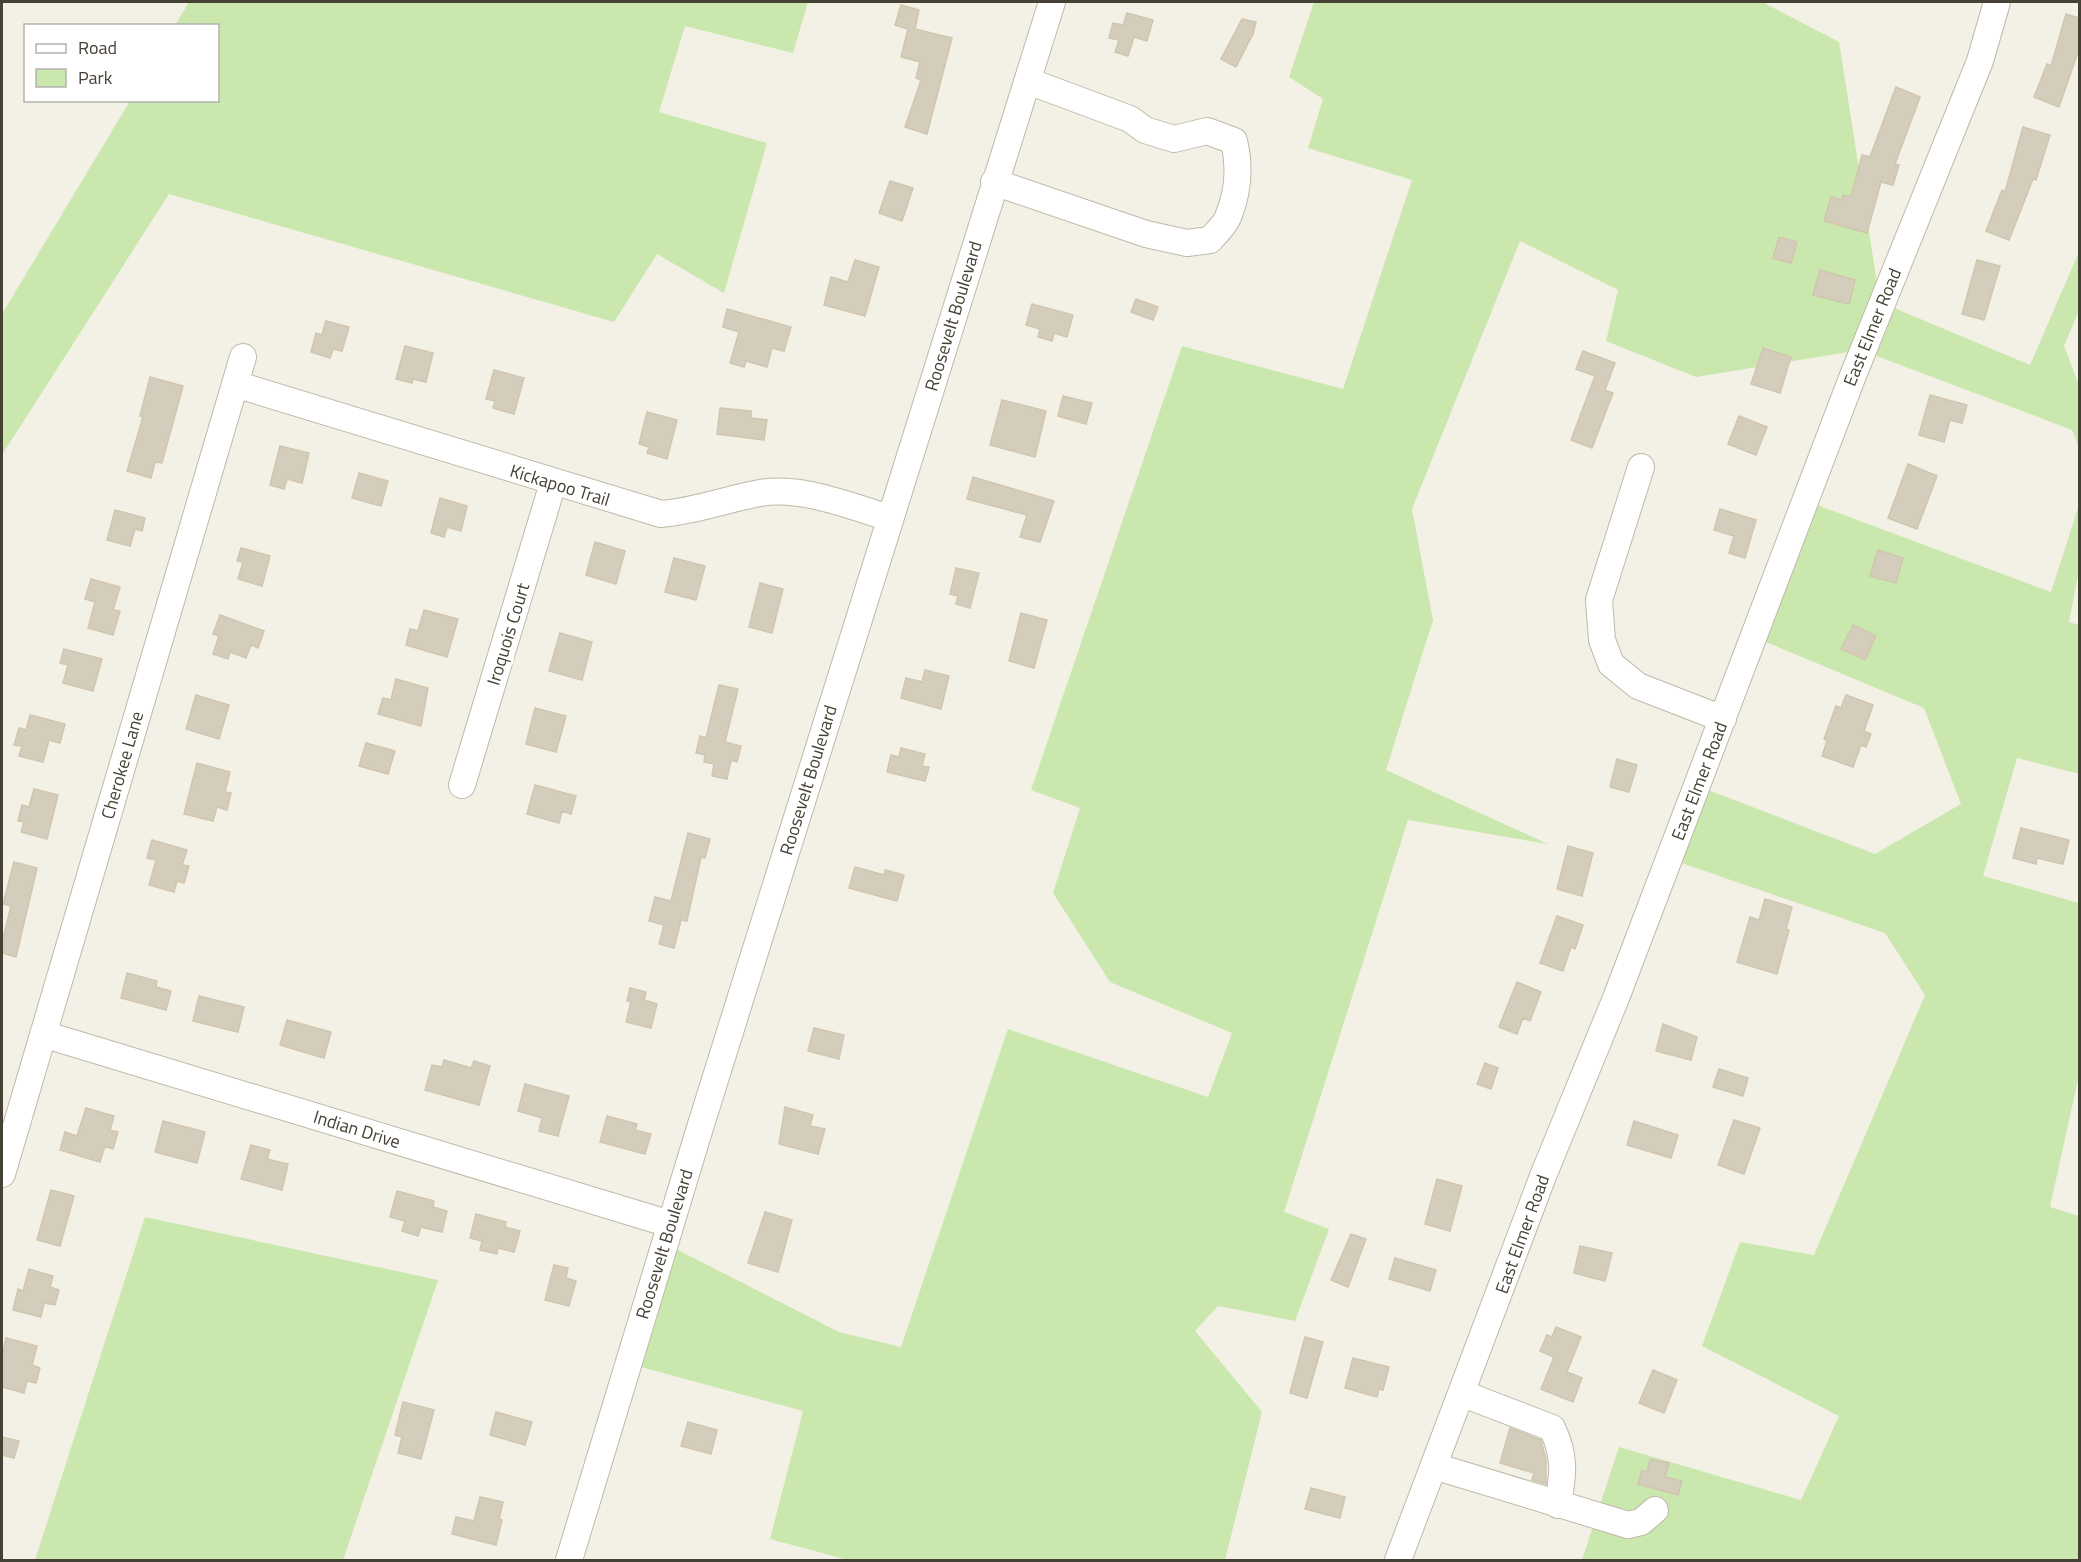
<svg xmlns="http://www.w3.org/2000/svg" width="2081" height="1562" viewBox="0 0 2081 1562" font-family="'Titillium Web',sans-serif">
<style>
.green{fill:#cae8ae}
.building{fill:#d5cdbc;stroke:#d0c5af;stroke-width:1.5}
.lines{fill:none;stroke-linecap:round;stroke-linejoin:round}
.minor-casing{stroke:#bfb9a9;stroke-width:28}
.minor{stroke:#fff;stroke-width:26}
.labels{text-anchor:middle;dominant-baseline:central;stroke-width:6;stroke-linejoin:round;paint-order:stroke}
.street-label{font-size:18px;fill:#464135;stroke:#fff}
</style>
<rect width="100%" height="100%" fill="#f3f0e6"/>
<path class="green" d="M 189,2 L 808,2 L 793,53 L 685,26 L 659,112 L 767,143 L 724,293 L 657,254 L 614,322 L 169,194 L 2,455 L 2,314 L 130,101 L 218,100 L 218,26 L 175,25 Z
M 1314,2 L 1762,2 L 1839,42 L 1880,302 L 2030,365 L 2079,252 L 2079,310 L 2064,346 L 2079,385 L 2079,447 L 2072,430 L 1861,350 L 1696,377 L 1606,341 L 1618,290 L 1520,241 L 1412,509 L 1433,620 L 1386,770 L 1548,844 L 1408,820 L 1284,1212 L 1329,1229 L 1295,1321 L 1218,1306 L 1195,1331 L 1262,1412 L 1225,1560 L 848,1560 L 770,1539 L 803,1411 L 630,1364 L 666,1244 L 839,1332 L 901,1347 L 1008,1029 L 1208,1097 L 1232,1033 L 1110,982 L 1053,893 L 1080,808 L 1031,790 L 1182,346 L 1343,389 L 1412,180 L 1308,148 L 1323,99 L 1289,77 Z
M 1801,499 L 2051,592 L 2079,505 L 2079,570 L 2069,622 L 2079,625 L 2079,774 L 2017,758 L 1983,876 L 2079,903 L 2079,1075 L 2050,1207 L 2079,1216 L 2079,1560 L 1582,1560 L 1619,1447 L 1801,1500 L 1839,1416 L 1702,1346 L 1740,1242 L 1814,1255 L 1925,995 L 1885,933 L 1667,858 L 1695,785 L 1875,854 L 1961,804 L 1924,708 L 1752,636 Z
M 145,1217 L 438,1280 L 343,1560 L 35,1560 Z"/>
<path class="building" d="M 901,5 L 919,10 L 915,29 L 952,38 L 927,134 L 905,127 L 921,80 L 916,78 L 920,62 L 901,57 L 908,29 L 895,25 Z
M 1127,13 L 1153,20 L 1147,41 L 1134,37 L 1128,56 L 1115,52 L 1119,40 L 1109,38 L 1113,23 L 1123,25 Z
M 2066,14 L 2079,18 L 2079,49 L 2059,107 L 2034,97 L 2047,64 L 2051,66 Z
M 1242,19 L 1256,22 L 1253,34 L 1236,67 L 1221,59 Z
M 1896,87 L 1920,97 L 1895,164 L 1899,165 L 1893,185 L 1881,182 L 1867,233 L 1824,221 L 1831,197 L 1842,200 L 1843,195 L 1851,197 L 1862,155 L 1870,157 Z
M 2023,127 L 2050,135 L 2036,180 L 2033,179 L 2009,240 L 1986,231 L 2002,190 L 2005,192 Z
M 890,181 L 913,188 L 902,221 L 879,213 Z
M 1779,237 L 1797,242 L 1791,263 L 1773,258 Z
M 855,260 L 879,267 L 865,316 L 824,305 L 831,277 L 848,282 Z
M 1977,260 L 2000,266 L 1984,320 L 1962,314 Z
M 1820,270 L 1855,280 L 1849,304 L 1813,295 Z
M 1136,299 L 1158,307 L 1153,320 L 1131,312 Z
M 1032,304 L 1073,315 L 1067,337 L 1054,333 L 1052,341 L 1038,337 L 1040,329 L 1026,325 Z
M 727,309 L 791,327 L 784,351 L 772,348 L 767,367 L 746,361 L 744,367 L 730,363 L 739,332 L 723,327 Z
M 326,321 L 349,327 L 342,351 L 333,349 L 330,358 L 311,352 L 316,333 L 322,335 Z
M 405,346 L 433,353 L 426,382 L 413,379 L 412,383 L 396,379 Z
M 1763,348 L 1791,357 L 1780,393 L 1751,384 Z
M 1583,351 L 1615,363 L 1605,390 L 1613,393 L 1592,448 L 1571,440 L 1595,376 L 1576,369 Z
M 494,370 L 524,378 L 514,414 L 493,408 L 495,401 L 486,399 Z
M 150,377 L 183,386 L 162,463 L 155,462 L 151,478 L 127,471 L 143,417 L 140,416 Z
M 1930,395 L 1967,405 L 1962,423 L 1950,420 L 1944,442 L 1919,435 Z
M 1063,396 L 1092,403 L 1086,424 L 1058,416 Z
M 1002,400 L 1046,411 L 1035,457 L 990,445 Z
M 720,408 L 751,411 L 751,418 L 767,420 L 764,440 L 717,434 Z
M 647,412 L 677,420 L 667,459 L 647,453 L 649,447 L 639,444 Z
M 1739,416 L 1767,427 L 1756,455 L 1728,444 Z
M 280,446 L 309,453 L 302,483 L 287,479 L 284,489 L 270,485 Z
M 1908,464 L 1937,476 L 1917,529 L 1888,518 Z
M 359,473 L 388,481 L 381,506 L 352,498 Z
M 973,477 L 1054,501 L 1040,542 L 1020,537 L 1027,515 L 967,499 Z
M 440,498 L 467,506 L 461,531 L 447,527 L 444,537 L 431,533 Z
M 1720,509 L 1756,520 L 1745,558 L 1729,553 L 1734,536 L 1714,530 Z
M 115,510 L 145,518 L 142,531 L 135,529 L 130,546 L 107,540 Z
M 595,542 L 625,551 L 616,584 L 586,575 Z
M 241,548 L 270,556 L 262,586 L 238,579 L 243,562 L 237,561 Z
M 1878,550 L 1903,558 L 1896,583 L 1870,576 Z
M 674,558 L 705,566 L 696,600 L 665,592 Z
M 956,568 L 979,573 L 970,608 L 956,604 L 958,596 L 950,594 Z
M 91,579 L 120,587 L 113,610 L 120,611 L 113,635 L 88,628 L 95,602 L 85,599 Z
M 760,583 L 783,589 L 772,633 L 749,627 Z
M 424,610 L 458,619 L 447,657 L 406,645 L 410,629 L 418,631 Z
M 1021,613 L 1047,620 L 1034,668 L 1009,661 Z
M 220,615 L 264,631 L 258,648 L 251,645 L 246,658 L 230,652 L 228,659 L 213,654 L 219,636 L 213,634 Z
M 1853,625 L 1876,636 L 1865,660 L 1841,649 Z
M 560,633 L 592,642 L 582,680 L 549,671 Z
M 64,649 L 102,659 L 93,691 L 63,683 L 68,665 L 60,663 Z
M 925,670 L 949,676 L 941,709 L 901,698 L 906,678 L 922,682 Z
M 396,679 L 428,688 L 421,726 L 378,714 L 383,698 L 391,700 Z
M 719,685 L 738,689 L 725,742 L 741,746 L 737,762 L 731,760 L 727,779 L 712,776 L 714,764 L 704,762 L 705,755 L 696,753 L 700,736 L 706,738 Z
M 196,695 L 229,705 L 219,739 L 186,729 Z
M 1846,695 L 1873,705 L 1864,731 L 1871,734 L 1866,747 L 1861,745 L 1853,767 L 1822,756 L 1827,741 L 1824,739 L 1836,706 L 1841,708 Z
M 535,708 L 566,716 L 556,752 L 526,744 Z
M 30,715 L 65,724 L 60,743 L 49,740 L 43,762 L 19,756 L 22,746 L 14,745 L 19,728 L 26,730 Z
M 366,743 L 395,751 L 388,774 L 359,766 Z
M 901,748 L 925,754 L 922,766 L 929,767 L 925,781 L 887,772 L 891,755 L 899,757 Z
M 1617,759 L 1637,765 L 1629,792 L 1610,787 Z
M 197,763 L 230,772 L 225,792 L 231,793 L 227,810 L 217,807 L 213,821 L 184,814 Z
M 535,785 L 576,796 L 571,814 L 562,811 L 559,823 L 527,814 Z
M 34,789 L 58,795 L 47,839 L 21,832 L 24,822 L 18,821 L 22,805 L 29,807 Z
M 2021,828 L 2069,840 L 2063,864 L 2037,858 L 2036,864 L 2013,858 Z
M 688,833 L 710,839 L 705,858 L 701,857 L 687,921 L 681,920 L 674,948 L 659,944 L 664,925 L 649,921 L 655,897 L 671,901 Z
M 152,840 L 187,850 L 182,865 L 189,866 L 184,883 L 177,881 L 174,892 L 149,885 L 156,860 L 147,858 Z
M 1568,846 L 1593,853 L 1582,896 L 1557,889 Z
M 14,862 L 37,868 L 16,957 L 2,953 L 2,934 L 4,935 L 11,906 L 3,904 Z
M 855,867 L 884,875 L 885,870 L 904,875 L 897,901 L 849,888 Z
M 1765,899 L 1792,907 L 1786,929 L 1789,930 L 1777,974 L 1737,962 L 1750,917 L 1759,920 Z
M 1557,916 L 1583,925 L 1575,949 L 1571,947 L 1563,971 L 1540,963 Z
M 127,973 L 157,981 L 156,987 L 171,991 L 166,1010 L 121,998 Z
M 1517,982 L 1541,992 L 1530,1021 L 1523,1018 L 1517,1034 L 1499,1027 Z
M 630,988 L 646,992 L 644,1000 L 657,1004 L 651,1028 L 626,1022 L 631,1002 L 627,1001 Z
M 199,996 L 244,1007 L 238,1032 L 193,1021 Z
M 287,1020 L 331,1032 L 324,1058 L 280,1045 Z
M 1663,1024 L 1697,1037 L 1691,1060 L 1656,1051 Z
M 814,1028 L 844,1035 L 839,1059 L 808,1051 Z
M 444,1060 L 471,1068 L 474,1061 L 490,1066 L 479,1105 L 425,1090 L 432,1065 L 442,1067 Z
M 1485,1063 L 1498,1068 L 1491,1089 L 1477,1084 Z
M 1719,1069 L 1748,1078 L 1743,1096 L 1713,1087 Z
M 525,1084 L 569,1096 L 558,1136 L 539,1131 L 542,1118 L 518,1111 Z
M 785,1107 L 813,1115 L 810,1126 L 825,1129 L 818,1154 L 779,1144 Z
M 86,1108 L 114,1116 L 110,1130 L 118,1132 L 113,1149 L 105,1146 L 100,1162 L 60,1150 L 65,1132 L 77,1136 Z
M 607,1116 L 637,1124 L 635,1130 L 651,1134 L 645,1154 L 600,1142 Z
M 1734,1120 L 1760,1128 L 1744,1174 L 1718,1165 Z
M 163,1121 L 205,1132 L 197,1163 L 155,1152 Z
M 1634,1121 L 1678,1135 L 1671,1158 L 1627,1145 Z
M 251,1145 L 270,1150 L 267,1159 L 288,1164 L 282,1190 L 241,1179 Z
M 1437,1179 L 1462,1186 L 1450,1231 L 1425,1224 Z
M 51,1190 L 74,1196 L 60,1246 L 37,1240 Z
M 397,1191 L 434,1201 L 433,1207 L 447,1211 L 442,1232 L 421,1227 L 418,1236 L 402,1231 L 405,1221 L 390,1217 Z
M 765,1212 L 792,1220 L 778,1272 L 748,1263 Z
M 476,1214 L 506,1222 L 505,1227 L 520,1231 L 514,1252 L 498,1248 L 497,1254 L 480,1250 L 482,1241 L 470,1238 Z
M 1351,1234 L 1366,1239 L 1348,1287 L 1331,1280 Z
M 1580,1246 L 1612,1253 L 1605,1281 L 1574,1273 Z
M 1395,1258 L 1436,1270 L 1430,1291 L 1389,1279 Z
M 554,1265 L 568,1268 L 566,1278 L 576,1281 L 569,1306 L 545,1300 Z
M 29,1269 L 53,1276 L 50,1287 L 59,1290 L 55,1305 L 44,1303 L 41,1317 L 13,1310 L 18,1289 L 23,1291 Z
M 1556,1327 L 1581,1337 L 1567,1372 L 1582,1378 L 1573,1402 L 1541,1389 L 1554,1357 L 1540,1351 L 1547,1335 L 1552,1337 Z
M 1305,1337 L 1323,1342 L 1307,1398 L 1290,1393 Z
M 6,1338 L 37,1346 L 32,1365 L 40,1368 L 36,1383 L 27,1381 L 24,1393 L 2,1387 L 2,1356 Z
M 1353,1358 L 1389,1367 L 1383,1390 L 1379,1389 L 1377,1397 L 1345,1388 Z
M 1653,1370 L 1677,1380 L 1664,1413 L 1639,1403 Z
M 403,1402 L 434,1410 L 421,1459 L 398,1453 L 402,1437 L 395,1435 Z
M 496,1412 L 532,1422 L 525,1445 L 490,1435 Z
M 688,1422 L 717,1430 L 711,1454 L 681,1446 Z
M 1510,1428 L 1541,1440 L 1546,1459 L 1546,1484 L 1532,1480 L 1534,1473 L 1500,1463 Z
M 2,1437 L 19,1441 L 14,1458 L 2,1455 Z
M 1650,1459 L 1669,1463 L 1665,1477 L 1682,1481 L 1678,1495 L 1638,1484 L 1642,1470 L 1647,1472 Z
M 1311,1488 L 1345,1497 L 1340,1518 L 1305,1509 Z
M 480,1497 L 503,1502 L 499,1519 L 502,1520 L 496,1545 L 452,1534 L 456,1517 L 474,1521 Z"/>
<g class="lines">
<g class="minor-casing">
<path id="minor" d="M 994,182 L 1146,234 L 1187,243 L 1210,240 C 1216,233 1225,225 1228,217 C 1238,193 1240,166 1234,141 L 1207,131 L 1174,139 L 1145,130 L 1130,119 L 1028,81
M 235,384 L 661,514 C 696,511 727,499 760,493 C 803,486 849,506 890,518
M 1641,467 L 1599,600 L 1602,640 L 1611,664 L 1638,686 L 1723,719
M 462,785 L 553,483
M 43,1034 L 670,1224
M 2,1174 L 243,357
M 1461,1393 L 1552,1428 C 1566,1456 1563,1475 1558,1505
M 1434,1466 L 1628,1525 L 1641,1522 L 1655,1510
M 569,1560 L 699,1131 L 1052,2
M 1398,1560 L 1543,1176 L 1616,998 L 1852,378 L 1980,61 L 1997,2"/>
</g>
<use href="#minor" class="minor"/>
</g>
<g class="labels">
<g class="street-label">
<text transform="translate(953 316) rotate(-73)">Roosevelt Boulevard</text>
<text transform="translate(1872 327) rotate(-68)">East Elmer Road</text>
<text transform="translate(560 485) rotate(17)">Kickapoo Trail</text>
<text transform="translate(508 634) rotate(-73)">Iroquois Court</text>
<text transform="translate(122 765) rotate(-74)">Cherokee Lane</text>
<text transform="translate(808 780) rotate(-73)">Roosevelt Boulevard</text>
<text transform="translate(1699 781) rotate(-69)">East Elmer Road</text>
<text transform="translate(357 1129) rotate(17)">Indian Drive</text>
<text transform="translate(1522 1234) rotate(-70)">East Elmer Road</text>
<text transform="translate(664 1244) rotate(-73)">Roosevelt Boulevard</text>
</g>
</g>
<rect width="2081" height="1562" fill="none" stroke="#464135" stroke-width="6"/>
<rect x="24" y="24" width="195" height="78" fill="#ffffff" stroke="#b5b3ae" stroke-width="1.5"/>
<rect x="36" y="44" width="30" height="9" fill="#ffffff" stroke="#b5b3ae" stroke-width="1.5"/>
<text x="78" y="54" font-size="18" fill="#464135">Road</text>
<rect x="36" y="69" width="30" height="18" fill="#cae8ae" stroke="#b5b3ae" stroke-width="1.5"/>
<text x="78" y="84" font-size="18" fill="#464135">Park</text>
</svg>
